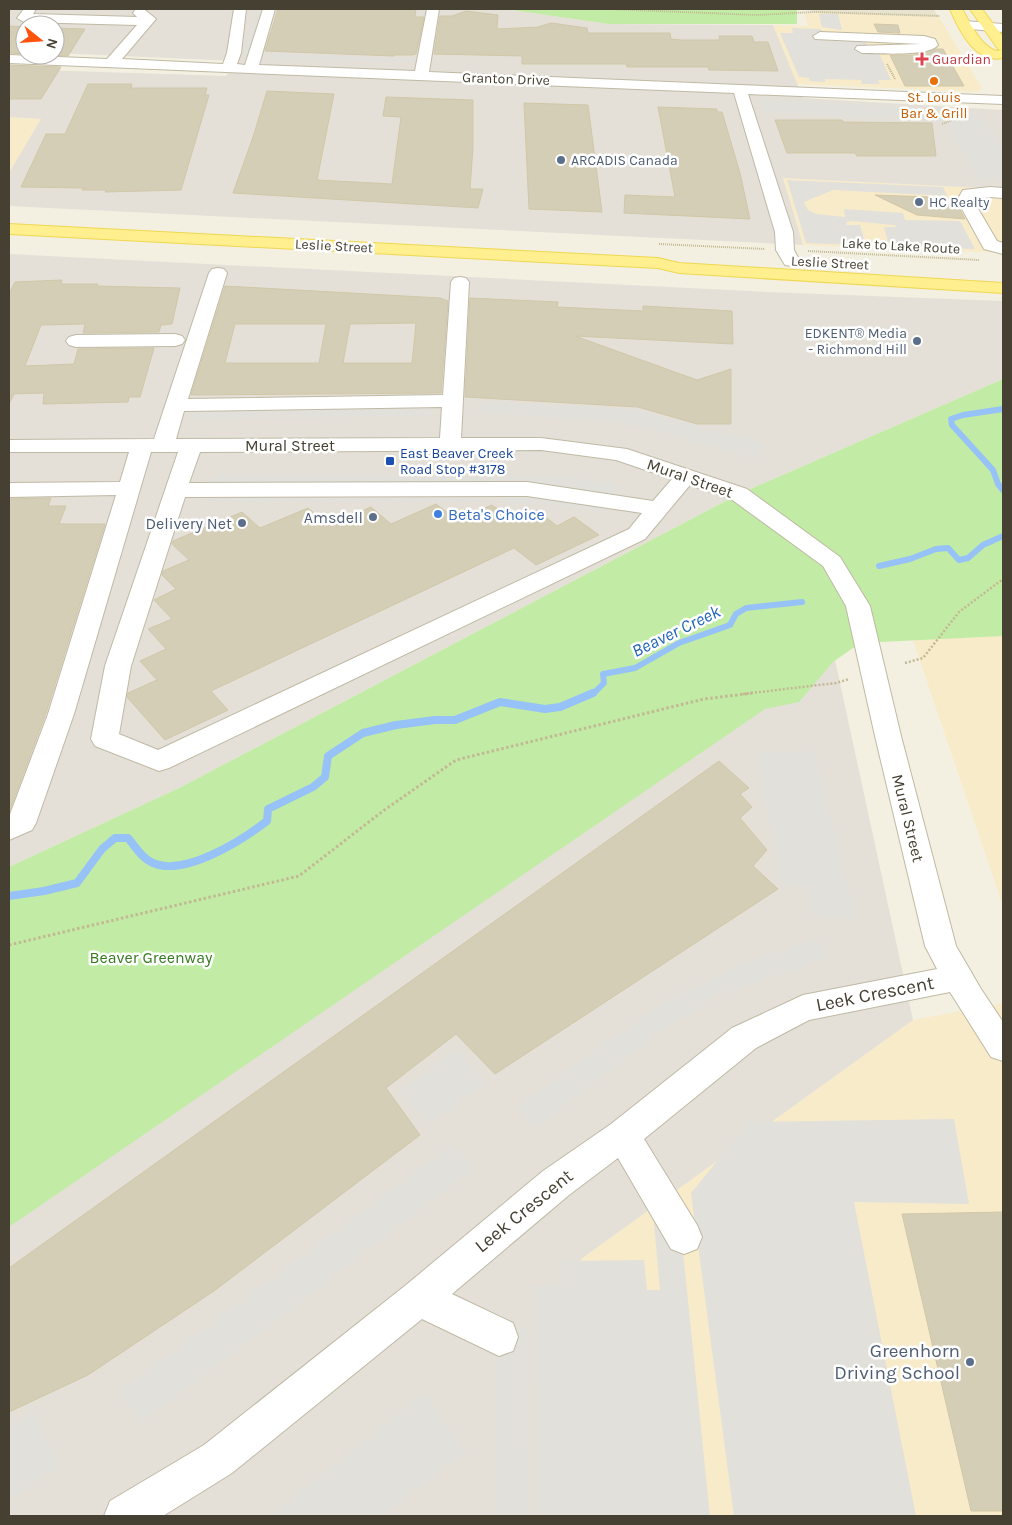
<svg xmlns="http://www.w3.org/2000/svg" width="1012" height="1525" viewBox="0 0 1012 1525" font-family="Karla,sans-serif">
<style>
.residential{fill:#e7e3cf}
.commercial{fill:#f8ebc9}
.industrial{fill:#e4e0d7}
.green{fill:#c2eca5}
.parking{fill:#e2e0db}
.lines{fill:none;stroke-linecap:round;stroke-linejoin:round}
.stream-far1{stroke:#96c2f7;stroke-width:6}
.stream{stroke:#96c2f7;stroke-width:8}
.building{fill:#d5ceb6;stroke:#d1c7a8;fill-rule:evenodd}
.minor-casing{stroke:#bfb9a4;stroke-width:2}
.major-casing{stroke:#efd753;stroke-width:2}
.path-far2{stroke:#c2b893;stroke-width:2;stroke-dasharray:1 1;stroke-linecap:butt}
.path-far1{stroke:#c2b893;stroke-width:2.5;stroke-dasharray:2 2;stroke-linecap:butt}
.path{stroke:#c2b893;stroke-width:3;stroke-dasharray:2.5 2.5;stroke-linecap:butt}
.minor{fill:#fff;fill-rule:evenodd}
.major{fill:#ffef8e;fill-rule:evenodd}
.health-dot{fill:#e0444e;stroke:#fff;stroke-width:2}
.food-dot{fill:#e8710a;stroke:#fff;stroke-width:2}
.service-dot{fill:#5c6f8a;stroke:#fff;stroke-width:2}
.transit-dot{fill:#1a4fb4;stroke:#fff;stroke-width:2}
.shop-dot{fill:#3f7fe0;stroke:#fff;stroke-width:2}
.labels{text-anchor:middle;dominant-baseline:central;stroke-width:5;stroke-linejoin:round;paint-order:stroke}
.far-health-label{font-size:14px;fill:#be3a42;stroke:#fff;text-anchor:start}
.far-street-label{font-size:14px;fill:#454032;stroke:#fff}
.far-food-label{font-size:14px;fill:#c56008;stroke:#fff}
.far-service-label{font-size:14px;fill:#4e5e75;stroke:#fff;text-anchor:start}
.far-transit-label{font-size:14px;fill:#164399;stroke:#fff;text-anchor:start}
.street-label{font-size:16px;fill:#454032;stroke:#fff}
.shop-label{font-size:16px;fill:#366cbe;stroke:#fff;text-anchor:start}
.service-label{font-size:16px;fill:#4e5e75;stroke:#fff;text-anchor:end}
.park-label{font-size:16px;fill:#367b20;stroke:#fff}
.water-label{font-size:18px;font-style:italic;fill:#2164ba;stroke:#fff}
.near-street-label{font-size:19px;fill:#454032;stroke:#fff}
.near-service-label{font-size:19px;fill:#4e5e75;stroke:#fff;text-anchor:end}
</style>
<rect width="100%" height="100%" fill="#f3f0e1"/>
<path class="residential" d="M 803,9 L 933,9 L 939,17 L 822,13 Z"/>
<path class="commercial" d="M 822,13 L 939,17 L 982,88 L 978,92 L 797,84 L 773,25 L 808,26 L 805,14 Z
M 9,117 L 42,119 L 9,173 Z
M 783,178 L 1003,189 L 1003,253 L 803,245 Z
M 1003,636 L 1003,906 L 913,640 Z
M 1003,1003 L 1003,1516 L 595,1516 L 581,1259 L 913,1020 Z"/>
<path class="industrial" d="M 9,9 L 504,9 L 609,24 L 773,25 L 803,98 L 1003,110 L 1003,189 L 783,178 L 803,245 L 9,206 L 9,173 L 41,119 L 9,117 L 9,69 L 226,76 L 236,61 L 55,53 L 55,25 L 25,25 L 25,52 L 9,52 Z
M 9,254 L 767,292 L 1003,301 L 1003,379 L 739,494 L 181,787 L 9,867 Z
M 835,660 L 913,1020 L 581,1259 L 595,1516 L 9,1516 L 9,1226 Z"/>
<path class="green" d="M 504,9 L 797,9 L 797,24 L 609,24 Z
M 1003,379 L 1003,636 L 860,643 L 833,662 L 799,702 L 765,709 L 9,1227 L 9,867 L 181,787 L 739,494 Z"/>
<path class="parking" d="M 259,9 L 270,9 L 252,55 L 241,55 Z
M 819,14 L 838,14 L 842,30 L 822,27 Z
M 792,28 L 821,29 L 824,39 L 828,41 L 833,41 L 831,38 L 865,39 L 869,48 L 879,53 L 891,80 L 878,80 L 880,84 L 862,84 L 861,80 L 825,79 L 825,82 L 810,81 L 809,78 L 799,77 L 780,33 L 793,33 Z
M 270,54 L 415,59 L 413,63 L 268,58 Z
M 760,100 L 957,109 L 959,114 L 980,116 L 1003,149 L 1003,178 L 978,179 L 946,121 L 766,113 Z
M 787,180 L 943,187 L 947,196 L 833,190 L 804,202 L 808,210 L 816,214 L 845,217 L 844,209 L 903,213 L 905,220 L 960,221 L 975,249 L 901,247 L 901,243 L 888,242 L 884,227 L 897,227 L 894,225 L 852,221 L 847,222 L 846,225 L 860,225 L 865,242 L 852,241 L 852,245 L 806,243 Z
M 479,402 L 634,409 L 766,444 L 754,459 L 656,430 L 611,421 L 478,413 Z
M 434,405 L 433,416 L 190,418 L 193,407 Z
M 215,476 L 574,477 L 620,486 L 602,513 L 571,506 L 506,503 L 504,493 L 478,494 L 479,502 L 205,502 Z
M 814,751 L 856,917 L 815,918 L 807,885 L 783,885 L 755,753 Z
M 817,939 L 830,956 L 715,997 L 655,1035 L 537,1127 L 516,1107 L 671,997 L 735,966 Z
M 456,1051 L 485,1083 L 429,1124 L 399,1091 Z
M 954,1119 L 969,1204 L 854,1202 L 916,1516 L 734,1516 L 691,1193 L 749,1122 Z
M 452,1144 L 474,1169 L 140,1424 L 119,1392 Z
M 679,1212 L 710,1516 L 540,1516 L 534,1286 L 562,1285 L 561,1261 L 644,1260 L 647,1290 L 660,1290 L 653,1213 Z
M 497,1328 L 527,1328 L 528,1516 L 495,1516 Z
M 424,1393 L 467,1451 L 381,1516 L 270,1516 Z
M 33,1410 L 61,1467 L 9,1498 L 9,1429 Z"/>
<g class="lines">
<path class="stream-far1" d="M 1003,409 L 963,415 L 951,419 L 952,425 L 993,470 L 998,484 L 1003,490
M 879,566 L 910,559 L 936,549 L 948,548 L 959,560 L 968,558 L 983,545 L 1003,536
M 590,694 L 595,692 L 604,683 L 603,674 L 635,668 L 679,643 L 730,625 L 736,614 L 746,608 L 802,602"/>
<path class="stream" d="M 9,896 L 44,891 L 77,883 L 102,849 L 115,838 L 128,838 C 135,846 142,859 153,863 C 185,877 242,840 267,821 L 268,809 L 313,787 L 325,777 L 328,756 L 363,733 L 396,725 L 435,720 L 455,720 L 500,702 L 545,709 L 560,707 L 593,693"/>
</g>
<path class="building" d="M 278,9 L 416,9 L 415,17 L 424,17 L 416,54 L 412,55 L 394,55 L 394,56 L 265,51 Z
M 466,11 L 498,15 L 497,29 L 538,27 L 551,23 L 587,28 L 588,33 L 670,33 L 671,39 L 681,40 L 720,40 L 719,36 L 752,36 L 754,42 L 768,42 L 778,71 L 709,70 L 708,67 L 627,67 L 626,64 L 522,64 L 522,56 L 434,54 L 440,16 L 452,16 Z
M 874,24 L 898,25 L 900,33 L 878,32 Z
M 9,26 L 25,27 L 25,54 L 9,53 Z
M 55,28 L 85,29 L 68,56 L 55,55 Z
M 935,49 L 943,49 L 964,86 L 905,86 L 890,55 L 914,55 Z
M 9,65 L 61,67 L 41,99 L 9,99 Z
M 88,84 L 132,84 L 131,88 L 207,88 L 205,95 L 209,95 L 181,190 L 105,192 L 106,190 L 82,190 L 84,188 L 21,187 L 46,134 L 65,134 Z
M 267,91 L 334,94 L 317,180 L 392,184 L 401,117 L 383,116 L 386,97 L 473,100 L 473,147 L 470,189 L 483,189 L 478,208 L 233,193 L 253,137 Z
M 524,103 L 588,105 L 602,212 L 529,209 Z
M 658,107 L 717,109 L 717,112 L 722,112 L 740,173 L 750,219 L 624,213 L 625,195 L 675,197 Z
M 775,120 L 842,120 L 843,122 L 932,123 L 936,156 L 857,156 L 855,153 L 787,153 Z
M 875,195 L 930,197 L 959,208 L 965,219 L 917,215 Z
M 62,280 L 61,284 L 98,284 L 97,286 L 180,288 L 172,324 L 161,325 L 159,332 L 83,333 L 85,324 L 41,325 L 25,366 L 74,364 L 78,349 L 154,348 L 140,397 L 129,397 L 128,402 L 43,404 L 44,393 L 14,394 L 9,404 L 9,294 L 15,282 Z
M 225,286 L 440,298 L 448,301 L 441,393 L 191,395 ZM 416,323 L 412,363 L 343,363 L 350,324 ZM 235,324 L 326,324 L 319,363 L 225,363 Z
M 470,298 L 558,302 L 557,307 L 643,311 L 643,306 L 732,311 L 733,344 L 575,336 L 697,380 L 731,369 L 731,424 L 697,424 L 638,407 L 465,397 Z
M 51,498 L 48,506 L 66,506 L 59,524 L 105,524 L 46,713 L 9,812 L 9,499 Z
M 436,504 L 457,520 L 492,505 L 514,521 L 537,510 L 557,526 L 574,517 L 599,535 L 536,565 L 514,548 L 211,691 L 228,710 L 165,740 L 127,697 L 128,693 L 157,680 L 140,661 L 166,649 L 148,629 L 172,619 L 154,600 L 176,589 L 162,575 L 163,571 L 189,560 L 172,544 L 173,541 L 242,512 L 260,528 L 308,508 L 329,525 L 371,507 L 391,524 Z
M 719,761 L 749,788 L 740,794 L 752,807 L 740,818 L 767,850 L 753,866 L 778,889 L 495,1074 L 456,1034 L 386,1088 L 420,1135 L 214,1291 L 88,1375 L 9,1412 L 9,1268 Z
M 1003,1212 L 1003,1511 L 971,1511 L 902,1214 Z"/>
<g class="lines">
<g class="minor-casing">
<path id="minor" d="M 24,9 L 36,9 L 33,14 L 137,17 L 133,13 L 135,10 L 145,10 L 156,19 L 122,59 L 223,64 L 227,53 L 234,9 L 246,9 L 241,53 L 237,64 L 245,65 L 263,9 L 275,9 L 259,65 L 415,71 L 427,9 L 439,9 L 429,72 L 1003,96 L 1003,104 L 748,94 L 793,232 L 794,250 L 800,261 L 797,265 L 791,266 L 785,265 L 776,250 L 775,232 L 734,93 L 9,63 L 9,55 L 107,59 L 137,25 L 24,22 L 17,18 Z
M 965,21 L 1003,24 L 1003,32 L 960,28 L 958,25 L 960,22 Z
M 820,32 L 924,36 L 935,39 L 938,45 C 928,57 879,53 862,53 L 855,49 L 857,46 L 921,44 L 815,39 L 813,36 Z
M 990,187 L 1003,188 L 1003,198 L 990,197 L 973,200 L 997,241 L 1003,243 L 1003,254 L 984,249 L 957,200 L 963,190 Z
M 218,268 L 224,269 L 227,273 L 188,399 L 443,395 L 451,282 L 454,278 L 460,277 L 466,278 L 469,282 L 461,438 L 541,438 L 627,449 L 747,489 L 840,557 L 870,606 L 901,736 L 956,946 L 981,989 L 1003,1022 L 1003,1061 L 991,1057 L 950,992 L 809,1020 L 756,1048 L 644,1139 L 697,1225 L 702,1237 L 697,1249 L 684,1254 L 671,1249 L 618,1158 L 569,1195 L 452,1294 L 513,1323 L 518,1337 L 513,1351 L 499,1356 L 422,1319 L 232,1473 L 163,1516 L 104,1516 L 110,1501 L 204,1445 L 406,1285 L 543,1171 L 611,1124 L 732,1028 L 803,995 L 937,969 L 925,946 L 875,736 L 846,606 L 823,566 L 731,499 L 690,485 L 645,539 L 169,768 L 159,771 L 95,746 L 91,739 L 105,666 L 178,452 L 151,452 L 74,714 L 36,823 L 32,830 L 9,840 L 9,817 L 48,714 L 116,495 L 9,497 L 9,483 L 120,482 L 129,452 L 9,452 L 9,440 L 154,439 L 209,273 L 212,269 ZM 442,407 L 440,438 L 176,439 L 184,411 ZM 541,450 L 616,460 L 672,479 L 653,501 L 527,482 L 189,483 L 200,452 ZM 527,496 L 642,513 L 629,529 L 158,750 L 119,734 L 131,666 L 185,497 Z
M 175,334 L 182,336 L 185,340 L 182,344 L 175,346 L 76,347 L 69,345 L 66,341 L 69,337 L 76,335 Z"/>
</g>
<g class="major-casing">
<path id="major" d="M 950,9 L 962,9 C 971,24 979,44 996,51 L 1002,50 L 998,49 L 970,9 L 982,9 L 1003,37 L 1003,58 C 975,64 959,30 950,9 Z
M 9,224 L 658,258 L 679,263 L 1003,283 L 1003,293 L 679,273 L 658,268 L 9,234 Z"/>
</g>
<path class="path-far2" d="M 608,9 L 757,15 L 814,12 L 940,16
M 887,64 L 895,79
M 942,124 L 952,120
M 659,244 L 765,249
M 808,251 L 979,260"/>
<path class="path-far1" d="M 905,663 L 923,658 L 959,612 L 1003,579
M 743,694 L 836,683 L 849,679"/>
<path class="path" d="M 9,945 L 299,876 L 383,811 L 456,760 L 704,699 L 753,693"/>
<use href="#minor" class="minor"/>
<use href="#major" class="major"/>
</g>
<path class="health-dot" d="M919.5 51.5h5v5h5v5h-5v5h-5v-5h-5v-5h5z"/>
<circle class="food-dot" cx="934" cy="81" r="5"/>
<g class="service-dot">
<circle cx="561" cy="160" r="5"/>
<circle cx="919" cy="202" r="5"/>
<circle cx="917" cy="341" r="5"/>
<circle cx="373" cy="517" r="5"/>
<circle cx="242" cy="523" r="5"/>
<circle cx="970" cy="1362" r="5"/>
</g>
<rect class="transit-dot" x="385" y="456" width="10" height="10" rx="2.5"/>
<circle class="shop-dot" cx="438" cy="514" r="5"/>
<g class="labels">
<g class="far-health-label">
<text x="932" y="59">Guardian</text>
</g>
<g class="far-street-label">
<text transform="translate(506 79) rotate(2)">Granton Drive</text>
<text transform="translate(334 246) rotate(3)">Leslie Street</text>
<text transform="translate(901 246) rotate(3)">Lake to Lake Route</text>
<text transform="translate(830 263) rotate(3)">Leslie Street</text>
</g>
<g class="far-food-label">
<text x="934" y="97">St. Louis<tspan x="934" dy="16">Bar &amp; Grill</tspan></text>
</g>
<g class="far-service-label">
<text x="571" y="160">ARCADIS Canada</text>
<text x="929" y="202">HC Realty</text>
<text x="907" y="333" text-anchor="end">EDKENT® Media<tspan x="907" dy="16">- Richmond Hill</tspan></text>
</g>
<g class="far-transit-label">
<text x="400" y="453">East Beaver Creek<tspan x="400" dy="16">Road Stop #3178</tspan></text>
</g>
<g class="street-label">
<text x="290" y="445">Mural Street</text>
<text transform="translate(690 478) rotate(19)">Mural Street</text>
<text transform="translate(908 818) rotate(76)">Mural Street</text>
</g>
<g class="shop-label">
<text x="448" y="514">Beta's Choice</text>
</g>
<g class="service-label">
<text x="363" y="517">Amsdell</text>
<text x="232" y="523">Delivery Net</text>
</g>
<g class="park-label">
<text x="151" y="957">Beaver Greenway</text>
</g>
<g class="water-label">
<text transform="translate(676 631) rotate(-26)">Beaver Creek</text>
</g>
<g class="near-street-label">
<text transform="translate(875 994) rotate(-11)">Leek Crescent</text>
<text transform="translate(524 1211) rotate(-39)">Leek Crescent</text>
</g>
<g class="near-service-label">
<text x="960" y="1351">Greenhorn<tspan x="960" dy="22">Driving School</tspan></text>
</g>
</g>
<rect width="1012" height="1525" fill="none" stroke="#454032" stroke-width="20"/>
<g transform="translate(40 40) rotate(107)"><circle r="24" fill="#ffffff" stroke="#b5b3ad"/>
<path d="M0-4L9 19L0 12L-9 19Z" fill="#ff530c"/>
<text y="-8" font-size="14" font-weight="bold" text-anchor="middle" fill="#454032">N</text>
</g>
</svg>
